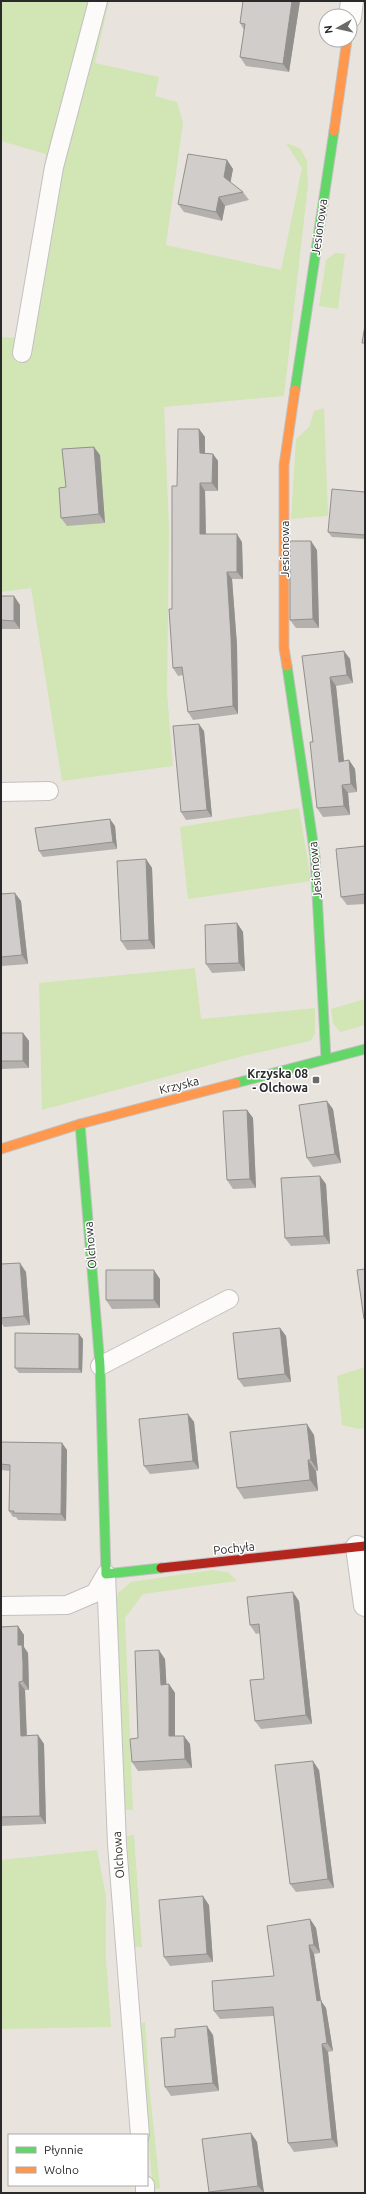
<svg xmlns="http://www.w3.org/2000/svg" width="366" height="2194" viewBox="0 0 366 2194" font-family="Ubuntu,sans-serif">
<style>
.green{fill:#d1e5b5}
.lines{fill:none;stroke-linecap:round;stroke-linejoin:round}
.lane-casing{stroke:#c2c1c0;stroke-width:20}
.street-casing{stroke:#c2c1c0;stroke-width:24}
.fast-casing{stroke:#c2c1c0;stroke-width:11}
.slow-casing{stroke:#c2c1c0;stroke-width:11}
.jam-casing{stroke:#c2c1c0;stroke-width:11}
.lane{stroke:#fcfbfa;stroke-width:18}
.street{stroke:#fcfbfa;stroke-width:22}
.fast{stroke:#63d668;stroke-width:9}
.slow{stroke:#ff974d;stroke-width:9}
.jam{stroke:#b3261e;stroke-width:9}
.wall{fill:#b4b0ae}
.shaded-wall{fill:#92908d}
.building{fill:#d1cdca;stroke:#92908d}
.poi-dot{fill:#6d6b69;stroke:#fff;stroke-width:1.5}
.labels{text-anchor:middle;dominant-baseline:central;stroke-width:3;stroke-linejoin:round;paint-order:stroke}
.street-label{font-size:12px;fill:#2a2a2a;stroke:#fff}
.poi-label{font-size:12px;font-weight:bold;fill:#2a2a2a;stroke:#fff;text-anchor:end}
</style>
<rect width="100%" height="100%" fill="#e9e3de"/>
<path class="green" d="M 1,1 L 109,1 L 95,63 L 159,77 L 155,96 L 177,102 L 183,122 L 166,245 L 281,270 L 302,168 L 286,143 L 300,148 L 307,161 L 308,185 L 284,396 L 164,407 L 169,529 L 167,693 L 173,766 L 62,781 L 31,588 L 1,592 L 1,337 L 19,338 L 46,154 L 1,141 Z
M 335,253 L 345,254 L 338,309 L 319,306 L 326,260 Z
M 324,408 L 328,516 L 291,519 L 296,439 L 309,427 L 314,411 Z
M 299,808 L 311,881 L 188,899 L 180,827 Z
M 195,968 L 201,1019 L 315,1008 L 315,1034 L 310,1041 L 243,1056 L 42,1110 L 39,983 Z
M 365,999 L 365,1025 L 340,1032 L 333,1023 L 331,1009 Z
M 365,1367 L 365,1428 L 359,1429 L 342,1425 L 337,1376 Z
M 212,1570 L 228,1572 L 237,1581 L 143,1594 L 125,1618 L 133,1810 L 125,1810 L 116,1607 L 118,1593 L 131,1582 Z
M 134,1835 L 142,1947 L 133,1947 L 127,1836 Z
M 97,1850 L 106,1896 L 106,1959 L 111,2027 L 1,2029 L 1,1860 Z
M 145,2022 L 149,2084 L 160,2188 L 153,2190 L 138,2024 Z"/>
<g class="lines">
<g class="lane-casing">
<path id="lane" d="M 22,353 L 54,167 L 98,1
M 1,792 L 49,791
M 100,1366 L 229,1299
M 106,1574 L 117,1844 L 140,2135
M 1,1606 L 67,1605 L 95,1593 L 106,1574
M 145,2185 L 145,2193"/>
</g>
<g class="street-casing">
<path id="street" d="M 350,17 L 352,1
M 357,1547 L 365,1605"/>
</g>
<g class="fast-casing">
<path id="fast" d="M 295,390 L 334,131
M 287,666 L 315,856 L 326,1059
M 236,1083 L 365,1049
M 80,1124 L 100,1366 L 106,1574 L 161,1568"/>
</g>
<g class="slow-casing">
<path id="slow" d="M 334,131 L 347,40
M 287,666 L 284,648 L 284,465 L 295,390
M 1,1149 L 80,1124 L 236,1083"/>
</g>
<g class="jam-casing">
<path id="jam" d="M 161,1568 L 365,1546"/>
</g>
<use href="#lane" class="lane"/>
<use href="#street" class="street"/>
<use href="#fast" class="fast"/>
<use href="#slow" class="slow"/>
<use href="#jam" class="jam"/>
</g>
<path class="wall" d="M 243,1 L 300,1 L 289,72 L 246,66 L 240,57 L 244,30 L 240,23 Z
M 227,160 L 233,169 L 230,182 L 243,192 L 249,200 L 225,206 L 222,221 L 184,212 L 178,204 Z
M 199,429 L 205,437 L 205,453 L 213,454 L 218,461 L 218,491 L 205,491 L 206,534 L 242,542 L 243,579 L 232,579 L 237,645 L 238,714 L 193,720 L 188,712 L 183,675 L 178,676 L 173,668 L 172,609 L 177,486 Z
M 100,455 L 105,523 L 67,526 L 61,518 L 66,487 Z
M 365,492 L 365,539 L 332,537 L 328,532 Z
M 317,550 L 319,628 L 296,628 L 290,620 Z
M 1,596 L 14,596 L 20,605 L 20,629 L 1,629 Z
M 344,651 L 350,659 L 353,683 L 336,686 L 344,761 L 349,760 L 355,769 L 357,792 L 348,793 L 350,815 L 323,817 L 317,808 L 313,742 L 302,656 Z
M 204,731 L 212,817 L 186,820 L 181,812 Z
M 115,826 L 117,849 L 43,857 L 39,851 Z
M 365,846 L 365,904 L 347,905 L 341,897 Z
M 146,859 L 152,868 L 155,949 L 127,950 L 121,941 Z
M 1,894 L 21,901 L 28,964 L 2,966 L 1,965 Z
M 237,923 L 243,932 L 245,971 L 212,973 L 206,964 Z
M 1,1033 L 23,1033 L 29,1041 L 29,1068 L 1,1069 Z
M 333,1109 L 341,1163 L 313,1167 L 307,1158 Z
M 247,1110 L 253,1118 L 256,1188 L 233,1189 L 227,1180 Z
M 326,1184 L 330,1244 L 291,1246 L 285,1238 Z
M 1,1264 L 26,1272 L 30,1325 L 4,1327 L 1,1322 Z
M 160,1279 L 160,1308 L 112,1309 L 106,1300 Z
M 280,1328 L 286,1336 L 291,1382 L 244,1387 L 238,1379 Z
M 83,1339 L 82,1373 L 19,1373 L 15,1368 Z
M 188,1414 L 194,1422 L 199,1469 L 150,1474 L 144,1466 Z
M 314,1435 L 318,1471 L 316,1471 L 318,1491 L 244,1499 L 237,1488 Z
M 1,1442 L 62,1443 L 67,1450 L 66,1521 L 18,1520 L 16,1517 L 13,1517 L 9,1511 L 10,1471 L 1,1470 Z
M 299,1601 L 312,1724 L 261,1729 L 255,1721 L 264,1679 L 260,1633 L 256,1634 L 250,1625 Z
M 18,1626 L 24,1635 L 24,1647 L 28,1653 L 29,1690 L 25,1690 L 27,1736 L 38,1735 L 44,1744 L 46,1824 L 1,1826 L 1,1627 Z
M 165,1659 L 166,1684 L 169,1684 L 175,1693 L 175,1736 L 190,1744 L 192,1768 L 138,1771 L 132,1762 L 138,1738 Z
M 319,1770 L 334,1888 L 296,1892 L 290,1884 Z
M 209,1905 L 213,1962 L 170,1966 L 164,1957 Z
M 310,1919 L 316,1928 L 320,1953 L 314,1954 L 321,2001 L 326,2008 L 333,2051 L 328,2052 L 338,2147 L 294,2152 L 288,2143 L 274,2016 L 220,2019 L 214,2011 L 274,1976 Z
M 213,2035 L 219,2091 L 171,2096 L 165,2087 Z
M 251,2133 L 257,2142 L 264,2193 L 210,2193 L 209,2192 Z"/>
<path class="shaded-wall" d="M 292,1 L 300,1 L 289,72 L 283,64 Z
M 227,160 L 233,169 L 230,185 L 224,177 Z
M 219,197 L 225,206 L 222,221 L 216,212 Z
M 199,429 L 205,437 L 205,461 L 200,453 Z
M 94,447 L 100,455 L 105,523 L 99,514 Z
M 213,454 L 218,461 L 218,491 L 212,483 Z
M 200,483 L 205,491 L 206,542 L 200,534 Z
M 237,534 L 242,542 L 243,579 L 237,572 Z
M 311,541 L 317,550 L 319,628 L 313,619 Z
M 227,572 L 232,579 L 237,645 L 238,714 L 233,706 Z
M 14,596 L 20,605 L 20,629 L 14,621 Z
M 344,651 L 350,659 L 353,683 L 347,675 Z
M 330,677 L 336,686 L 345,770 L 339,762 Z
M 199,724 L 204,731 L 212,817 L 207,810 Z
M 349,760 L 355,769 L 357,792 L 351,784 Z
M 342,785 L 348,793 L 350,815 L 344,806 Z
M 110,819 L 115,826 L 117,849 L 113,842 Z
M 146,859 L 152,868 L 155,949 L 149,940 Z
M 15,893 L 21,901 L 28,964 L 22,955 Z
M 237,923 L 243,932 L 245,971 L 239,963 Z
M 23,1033 L 29,1041 L 29,1068 L 23,1061 Z
M 327,1101 L 333,1109 L 341,1163 L 335,1154 Z
M 247,1110 L 253,1118 L 256,1188 L 250,1179 Z
M 320,1176 L 326,1184 L 330,1244 L 324,1236 Z
M 20,1263 L 26,1272 L 30,1325 L 24,1316 Z
M 154,1270 L 160,1279 L 160,1308 L 154,1300 Z
M 280,1328 L 286,1336 L 291,1382 L 285,1374 Z
M 79,1334 L 83,1339 L 82,1373 L 79,1369 Z
M 188,1414 L 194,1422 L 199,1469 L 193,1461 Z
M 307,1424 L 314,1435 L 318,1471 L 311,1460 Z
M 62,1443 L 67,1450 L 66,1521 L 61,1514 Z
M 308,1460 L 316,1471 L 318,1491 L 310,1480 Z
M 293,1592 L 299,1601 L 312,1724 L 306,1715 Z
M 18,1626 L 24,1635 L 24,1647 L 28,1653 L 29,1690 L 23,1681 L 18,1645 Z
M 159,1650 L 165,1659 L 167,1693 L 161,1685 Z
M 19,1682 L 25,1690 L 27,1745 L 21,1736 Z
M 169,1684 L 175,1693 L 175,1745 L 169,1736 Z
M 38,1735 L 44,1744 L 46,1824 L 40,1816 Z
M 184,1736 L 190,1744 L 192,1768 L 185,1759 Z
M 313,1761 L 319,1770 L 334,1888 L 328,1879 Z
M 203,1896 L 209,1905 L 213,1962 L 207,1954 Z
M 310,1919 L 316,1928 L 320,1953 L 314,1945 Z
M 309,1945 L 314,1954 L 321,2001 L 326,2008 L 333,2051 L 327,2043 L 317,2001 Z
M 207,2026 L 213,2035 L 219,2091 L 213,2083 Z
M 322,2044 L 328,2052 L 338,2147 L 332,2139 Z
M 251,2133 L 257,2142 L 264,2193 L 258,2186 Z"/>
<path class="building" d="M 243,1 L 292,1 L 283,64 L 240,57 L 245,24 L 240,23 Z
M 188,154 L 227,160 L 224,177 L 243,192 L 219,197 L 216,212 L 178,204 Z
M 365,325 L 365,343 L 362,343 Z
M 178,429 L 199,429 L 200,453 L 213,454 L 212,483 L 200,483 L 200,534 L 237,534 L 237,572 L 227,572 L 231,637 L 233,706 L 188,712 L 182,667 L 173,668 L 169,609 L 172,609 L 172,486 L 177,486 Z
M 94,447 L 99,514 L 61,518 L 59,488 L 66,487 L 62,449 Z
M 332,489 L 365,492 L 365,535 L 328,532 Z
M 290,541 L 311,541 L 313,619 L 290,620 Z
M 1,596 L 14,596 L 14,621 L 1,620 Z
M 344,651 L 347,675 L 330,677 L 339,762 L 349,760 L 351,784 L 342,785 L 344,806 L 317,808 L 310,742 L 313,742 L 302,656 Z
M 199,724 L 207,810 L 181,812 L 173,726 Z
M 110,819 L 113,842 L 39,851 L 35,828 Z
M 365,846 L 365,894 L 341,897 L 336,849 Z
M 146,859 L 149,940 L 121,941 L 117,861 Z
M 15,893 L 22,955 L 1,957 L 1,894 Z
M 237,923 L 239,963 L 206,964 L 205,925 Z
M 1,1033 L 23,1033 L 23,1061 L 1,1061 Z
M 327,1101 L 335,1154 L 307,1158 L 299,1105 Z
M 247,1110 L 250,1179 L 227,1180 L 223,1111 Z
M 320,1176 L 324,1236 L 285,1238 L 281,1178 Z
M 20,1263 L 24,1316 L 1,1318 L 1,1264 Z
M 365,1269 L 365,1319 L 364,1319 L 357,1270 Z
M 106,1270 L 154,1270 L 154,1300 L 106,1300 Z
M 280,1328 L 285,1374 L 238,1379 L 233,1333 Z
M 15,1333 L 79,1334 L 79,1369 L 15,1368 Z
M 188,1414 L 193,1461 L 144,1466 L 139,1419 Z
M 307,1424 L 311,1460 L 308,1460 L 310,1480 L 237,1488 L 230,1432 Z
M 1,1442 L 62,1443 L 61,1514 L 13,1513 L 14,1511 L 9,1511 L 10,1465 L 1,1464 Z
M 293,1592 L 306,1715 L 255,1721 L 250,1680 L 264,1679 L 259,1624 L 250,1625 L 247,1597 Z
M 18,1626 L 18,1645 L 22,1645 L 23,1663 L 23,1681 L 19,1682 L 21,1736 L 38,1735 L 40,1816 L 1,1817 L 1,1627 Z
M 159,1650 L 161,1685 L 169,1684 L 169,1736 L 184,1736 L 185,1759 L 132,1762 L 130,1739 L 138,1738 L 135,1651 Z
M 313,1761 L 328,1879 L 290,1884 L 275,1765 Z
M 203,1896 L 207,1954 L 164,1957 L 159,1900 Z
M 310,1919 L 314,1945 L 309,1945 L 317,2001 L 321,2000 L 327,2043 L 322,2044 L 332,2139 L 288,2143 L 273,2007 L 214,2011 L 212,1981 L 274,1976 L 267,1926 Z
M 207,2026 L 213,2083 L 165,2087 L 161,2038 L 175,2037 L 175,2029 Z
M 251,2133 L 258,2186 L 209,2192 L 202,2139 Z"/>
<rect class="poi-dot" x="312" y="1076" width="8" height="8" rx="2"/>
<g class="labels">
<g class="street-label">
<text transform="translate(319 227) rotate(-82)">Jesionowa</text>
<text transform="translate(284 549) rotate(-90)">Jesionowa</text>
<text transform="translate(315 870) rotate(-95)">Jesionowa</text>
<text transform="translate(179 1085) rotate(-14)">Krzyska</text>
<text transform="translate(90 1245) rotate(-95)">Olchowa</text>
<text transform="translate(234 1548) rotate(-6)">Pochyła</text>
<text transform="translate(118 1855) rotate(-94)">Olchowa</text>
</g>
<g class="poi-label">
<text x="308" y="1073">Krzyska 08<tspan x="308" dy="14">- Olchowa</tspan></text>
</g>
</g>
<rect width="366" height="2194" fill="none" stroke="#2a2a2a" stroke-width="4"/>
<rect x="8" y="2134" width="140" height="52" fill="#ffffff" stroke="#aaaaaa"/>
<rect x="16" y="2147" width="20" height="6" fill="#63d668" stroke="#aaaaaa"/>
<text x="44" y="2154" font-size="12" fill="#2a2a2a">Płynnie</text>
<rect x="16" y="2167" width="20" height="6" fill="#ff974d" stroke="#aaaaaa"/>
<text x="44" y="2174" font-size="12" fill="#2a2a2a">Wolno</text>
<g transform="translate(338 28) rotate(262)"><circle r="19" fill="#ffffff" stroke="#aaaaaa"/>
<path d="M0-3L7 15L0 10L-7 15Z" fill="#6d6b69"/>
<text y="-6" font-size="11" font-weight="bold" text-anchor="middle" fill="#2a2a2a">N</text>
</g>
</svg>
